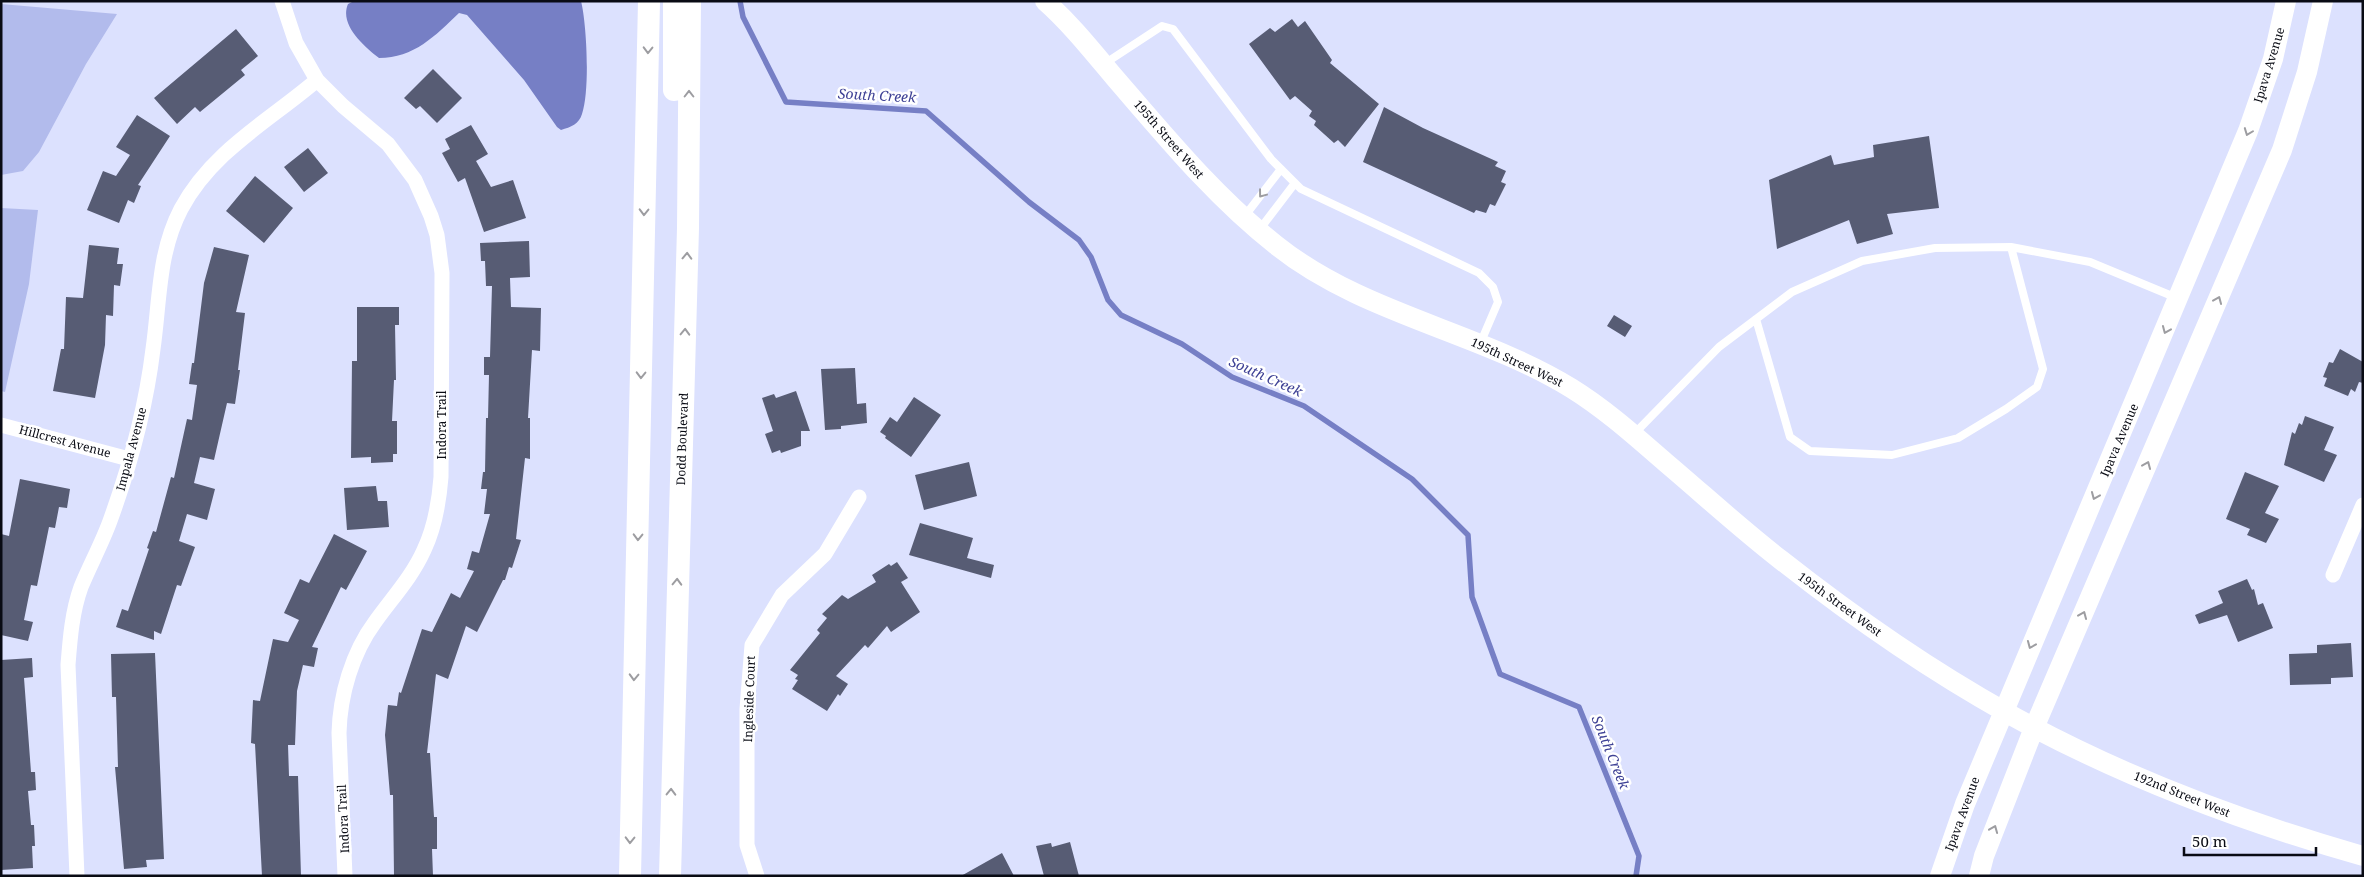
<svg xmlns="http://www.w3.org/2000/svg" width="2364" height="877" viewBox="0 0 2364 877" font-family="'Noto Serif',serif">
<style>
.green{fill:#b2bbec}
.water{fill:#767fc5}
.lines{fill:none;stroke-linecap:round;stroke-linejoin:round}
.stream{stroke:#767fc5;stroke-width:5.5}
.building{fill:#575c74}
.service{stroke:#fff;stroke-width:8}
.minor{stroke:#fff;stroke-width:15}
.tertiary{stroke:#fff;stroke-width:20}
.secondary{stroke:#fff;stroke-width:22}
.oneway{stroke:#9d9da1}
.labels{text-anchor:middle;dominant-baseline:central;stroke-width:5;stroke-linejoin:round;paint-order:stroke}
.street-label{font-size:12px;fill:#090b14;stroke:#fff}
.water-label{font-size:14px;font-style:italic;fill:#3e4195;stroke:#fff}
</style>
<rect width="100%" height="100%" fill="#dce1fe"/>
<path class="green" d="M 1,4 L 117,14 L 86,64 L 39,152 L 23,171 L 1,175 Z
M 1,208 L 38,210 L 29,284 L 5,392 L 1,391 Z"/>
<path class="water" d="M 354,1 L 581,1 C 587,25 590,91 582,114 C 579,124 571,127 561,130 L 557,127 L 524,80 L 467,15 L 459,13 C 435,36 414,58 379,58 C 364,46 339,25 348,4 Z"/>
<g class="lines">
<path class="stream" d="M 740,1 L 743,17 L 786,102 L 926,111 L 1029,202 L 1079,240 L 1091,257 L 1108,300 L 1121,315 L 1182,344 L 1232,377 L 1304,406 L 1412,479 L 1468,535 L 1472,597 L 1500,674 L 1579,707 L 1639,856 L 1636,876"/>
</g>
<path class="building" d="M 1292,19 L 1298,27 L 1305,21 L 1332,60 L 1330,63 L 1379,104 L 1345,147 L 1338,140 L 1334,143 L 1314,125 L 1316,121 L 1309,116 L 1312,111 L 1295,96 L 1290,100 L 1249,44 L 1270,28 L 1275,32 Z
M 236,29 L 258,56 L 241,70 L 245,75 L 200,112 L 195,107 L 177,124 L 154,98 Z
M 433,69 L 462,98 L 437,123 L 420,106 L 416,109 L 404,98 Z
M 1384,107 L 1423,128 L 1498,162 L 1495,166 L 1506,171 L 1501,182 L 1506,184 L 1495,206 L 1490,204 L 1486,213 L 1476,210 L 1474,213 L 1363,162 Z
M 137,115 L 170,136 L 138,185 L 141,186 L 134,203 L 128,200 L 119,223 L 87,210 L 103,171 L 116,176 L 130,155 L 116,147 Z
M 471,125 L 488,154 L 476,161 L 491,187 L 513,180 L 526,218 L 484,232 L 465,178 L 458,182 L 442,153 L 450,149 L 445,139 Z
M 1929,136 L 1939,208 L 1887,214 L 1893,234 L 1857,244 L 1849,220 L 1777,249 L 1769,180 L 1831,155 L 1834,165 L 1874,157 L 1873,145 Z
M 308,148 L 328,173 L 304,192 L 284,167 Z
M 255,176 L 293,208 L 264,243 L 226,211 Z
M 529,241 L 530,277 L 510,278 L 511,307 L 541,308 L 540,351 L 532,350 L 528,418 L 530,418 L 530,459 L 525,458 L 516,539 L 521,540 L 512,568 L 509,567 L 505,580 L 503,580 L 477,632 L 466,626 L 448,679 L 436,674 L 427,753 L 430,753 L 434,817 L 437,817 L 437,849 L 432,849 L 433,876 L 394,876 L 393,795 L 390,795 L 385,735 L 388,705 L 397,706 L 399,692 L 401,693 L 422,629 L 432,632 L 451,593 L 460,598 L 474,571 L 467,569 L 472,551 L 479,553 L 490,514 L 484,514 L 487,489 L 481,489 L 483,472 L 485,472 L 486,418 L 488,418 L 489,375 L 484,375 L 484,357 L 490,357 L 492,286 L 486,286 L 485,261 L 481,261 L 480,243 Z
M 89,245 L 119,248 L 117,264 L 123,264 L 120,286 L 114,285 L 113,316 L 106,315 L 105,345 L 95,398 L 53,391 L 61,349 L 64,349 L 66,297 L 83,298 Z
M 214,247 L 249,255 L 236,312 L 245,313 L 238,370 L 240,370 L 235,404 L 227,403 L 214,460 L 200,457 L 194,483 L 215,489 L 207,520 L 187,514 L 179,541 L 195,547 L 181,586 L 177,585 L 161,634 L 154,631 L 154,640 L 116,627 L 122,609 L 128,611 L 149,549 L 147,548 L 153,531 L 156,532 L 171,477 L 174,478 L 187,419 L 192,420 L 197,385 L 189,384 L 192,363 L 194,363 L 204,283 Z
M 357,307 L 399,307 L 399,325 L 395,325 L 396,380 L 394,380 L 392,421 L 397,421 L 397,454 L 393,454 L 393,462 L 371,463 L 371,457 L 351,458 L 352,361 L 357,361 Z
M 1614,315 L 1632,326 L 1625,337 L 1607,326 Z
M 2340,349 L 2363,362 L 2363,383 L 2359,382 L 2355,392 L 2351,389 L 2348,396 L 2324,386 L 2327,378 L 2323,377 L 2329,362 L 2333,363 Z
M 855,368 L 857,404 L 866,403 L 867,423 L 841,426 L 841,429 L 825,430 L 821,369 Z
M 796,391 L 810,431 L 801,431 L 801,446 L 781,453 L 780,450 L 772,453 L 765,434 L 773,431 L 762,398 L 774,394 L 776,398 Z
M 914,397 L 941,415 L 911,457 L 885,438 L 886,436 L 880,432 L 890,417 L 897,422 Z
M 2305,416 L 2334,427 L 2324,450 L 2337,455 L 2324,482 L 2284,465 L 2292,432 L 2295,434 L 2299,423 L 2302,425 Z
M 969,462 L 977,496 L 924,510 L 915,475 Z
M 2245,472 L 2279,486 L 2265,513 L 2279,519 L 2266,543 L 2247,535 L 2250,529 L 2226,519 Z
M 20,479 L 70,489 L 67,508 L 59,507 L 55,528 L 49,527 L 37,586 L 31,585 L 24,620 L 33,622 L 28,641 L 1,635 L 1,534 L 9,536 Z
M 376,486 L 378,501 L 387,501 L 389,527 L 347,530 L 344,488 Z
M 920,523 L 973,538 L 967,558 L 994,565 L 991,578 L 909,555 Z
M 334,534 L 367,551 L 346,590 L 341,587 L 312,647 L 318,648 L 314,667 L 303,665 L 297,691 L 295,745 L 288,745 L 289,776 L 298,776 L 301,876 L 262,876 L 255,744 L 251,743 L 253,700 L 260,701 L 273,639 L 288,642 L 299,620 L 284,613 L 300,579 L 309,583 Z
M 897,562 L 908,578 L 901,582 L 920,612 L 891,632 L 887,626 L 868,648 L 865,645 L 836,676 L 848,684 L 840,696 L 838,694 L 827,711 L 792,689 L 798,680 L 795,679 L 798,675 L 790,670 L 820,633 L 817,630 L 827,618 L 822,614 L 842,595 L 848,599 L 876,582 L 872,575 L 889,564 L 891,566 Z
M 2247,579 L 2252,590 L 2254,589 L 2258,605 L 2263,603 L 2273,628 L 2238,642 L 2227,615 L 2199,624 L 2195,615 L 2223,603 L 2218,591 Z
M 2351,643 L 2353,677 L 2331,678 L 2331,684 L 2290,685 L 2289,654 L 2317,653 L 2317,645 Z
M 155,653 L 164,859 L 146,860 L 147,867 L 124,869 L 115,767 L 118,767 L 116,697 L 112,697 L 111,654 Z
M 32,658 L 33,677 L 24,678 L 31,772 L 35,772 L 36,790 L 28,791 L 31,825 L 34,825 L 35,846 L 32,846 L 33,868 L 1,870 L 1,660 Z
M 1070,842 L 1079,876 L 1044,876 L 1036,846 L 1051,843 L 1052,847 Z
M 1002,853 L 1014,876 L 961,876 Z"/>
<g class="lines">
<path class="service" d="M 1104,64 L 1162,26 L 1173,29 L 1271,159 L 1301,189 L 1479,273 L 1493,287 L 1498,302 L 1480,344
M 1244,217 L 1281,169
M 1260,229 L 1295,183
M 1756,319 L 1790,437 L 1810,451 L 1892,455 L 1958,438 L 2006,409 L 2037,387 L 2043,369 L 2011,247
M 1635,433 L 1719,347 L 1792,292 L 1862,261 L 1935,248 L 2011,247 L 2090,262 L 2177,298"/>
<path class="minor" d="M 282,1 L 296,43 L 317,80 L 343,106 L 388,144 L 415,180 L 431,216 L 437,235 L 442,273 L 441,477 C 439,503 435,527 424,550 C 412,577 392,598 375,622 C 352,653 340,695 339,733 L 345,876
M 1,425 L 129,459
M 2333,575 L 2363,505
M 77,876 L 68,665 C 70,639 72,612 81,587 C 90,565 102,543 110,521 C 130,466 146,407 153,349 C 160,300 158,253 181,209 C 212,151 269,121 317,80
M 757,876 L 747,845 L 747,709 L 752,645 L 782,595 L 825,554 L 859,497"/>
<path class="tertiary" d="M 1045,1 C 1071,24 1093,52 1115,78 C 1166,137 1215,197 1276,245 C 1362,314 1478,331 1571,388 C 1605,409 1635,436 1665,462 C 1704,495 1741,529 1781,560 C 1852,616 1928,669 2007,713 C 2118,775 2240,821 2363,856
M 1940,876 L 1965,804 L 2248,131 L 2273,59 L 2286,1
M 1979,876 L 1984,856 L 2034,728 L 2282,150 L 2307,72 L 2323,1"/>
<path class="secondary" d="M 674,90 L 674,1
M 630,876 L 649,1
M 670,876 L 688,228 L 690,1"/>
</g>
<defs><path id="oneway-chevron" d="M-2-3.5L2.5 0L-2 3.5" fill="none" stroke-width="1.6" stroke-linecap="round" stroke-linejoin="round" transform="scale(1.25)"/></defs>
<g class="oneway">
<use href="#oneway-chevron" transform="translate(648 50) rotate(91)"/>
<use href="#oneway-chevron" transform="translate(689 94) rotate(-90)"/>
<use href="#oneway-chevron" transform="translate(2248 132) rotate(111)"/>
<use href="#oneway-chevron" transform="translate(1262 194) rotate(127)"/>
<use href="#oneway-chevron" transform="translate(644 212) rotate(91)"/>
<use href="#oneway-chevron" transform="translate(687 256) rotate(-88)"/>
<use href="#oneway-chevron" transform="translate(2218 300) rotate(-67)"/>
<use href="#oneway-chevron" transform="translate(2166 330) rotate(113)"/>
<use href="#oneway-chevron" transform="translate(685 332) rotate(-88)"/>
<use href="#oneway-chevron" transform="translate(641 375) rotate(91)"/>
<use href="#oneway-chevron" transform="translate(2147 465) rotate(-67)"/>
<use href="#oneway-chevron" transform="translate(2095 496) rotate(113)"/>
<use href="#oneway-chevron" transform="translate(638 537) rotate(91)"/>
<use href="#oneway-chevron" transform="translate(677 582) rotate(-88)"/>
<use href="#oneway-chevron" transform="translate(2083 615) rotate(-67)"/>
<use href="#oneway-chevron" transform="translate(2031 645) rotate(113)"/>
<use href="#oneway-chevron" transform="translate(634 677) rotate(92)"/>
<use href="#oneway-chevron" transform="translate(671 792) rotate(-89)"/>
<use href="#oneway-chevron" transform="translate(1994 829) rotate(-68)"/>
<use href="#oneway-chevron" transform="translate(630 840) rotate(91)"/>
</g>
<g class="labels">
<g class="street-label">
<text transform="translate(2269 65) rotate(-73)">Ipava Avenue</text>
<text transform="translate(1169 139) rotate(49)">195th Street West</text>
<text transform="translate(1517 362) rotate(25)">195th Street West</text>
<text transform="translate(441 425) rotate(-90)">Indora Trail</text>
<text transform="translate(682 439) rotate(-88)">Dodd Boulevard</text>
<text transform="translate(2119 440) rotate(-67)">Ipava Avenue</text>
<text transform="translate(65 441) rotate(15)">Hillcrest Avenue</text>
<text transform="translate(131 449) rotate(-75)">Impala Avenue</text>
<text transform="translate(1840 604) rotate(36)">195th Street West</text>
<text transform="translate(749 699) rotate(-88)">Ingleside Court</text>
<text transform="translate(2182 794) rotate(22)">192nd Street West</text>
<text transform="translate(1962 814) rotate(-70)">Ipava Avenue</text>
<text transform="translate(343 819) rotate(-93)">Indora Trail</text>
</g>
<g class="water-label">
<text transform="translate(877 95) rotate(3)">South Creek</text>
<text transform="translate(1266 376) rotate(24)">South Creek</text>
<text transform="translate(1611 752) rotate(68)">South Creek</text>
</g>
</g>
<rect width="2364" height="877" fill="none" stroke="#090b14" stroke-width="5"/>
<path d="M2184 847v8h132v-8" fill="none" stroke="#090b14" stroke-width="2.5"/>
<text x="2192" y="847" font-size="15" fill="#090b14" stroke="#ffffff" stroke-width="4" paint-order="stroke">50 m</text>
</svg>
